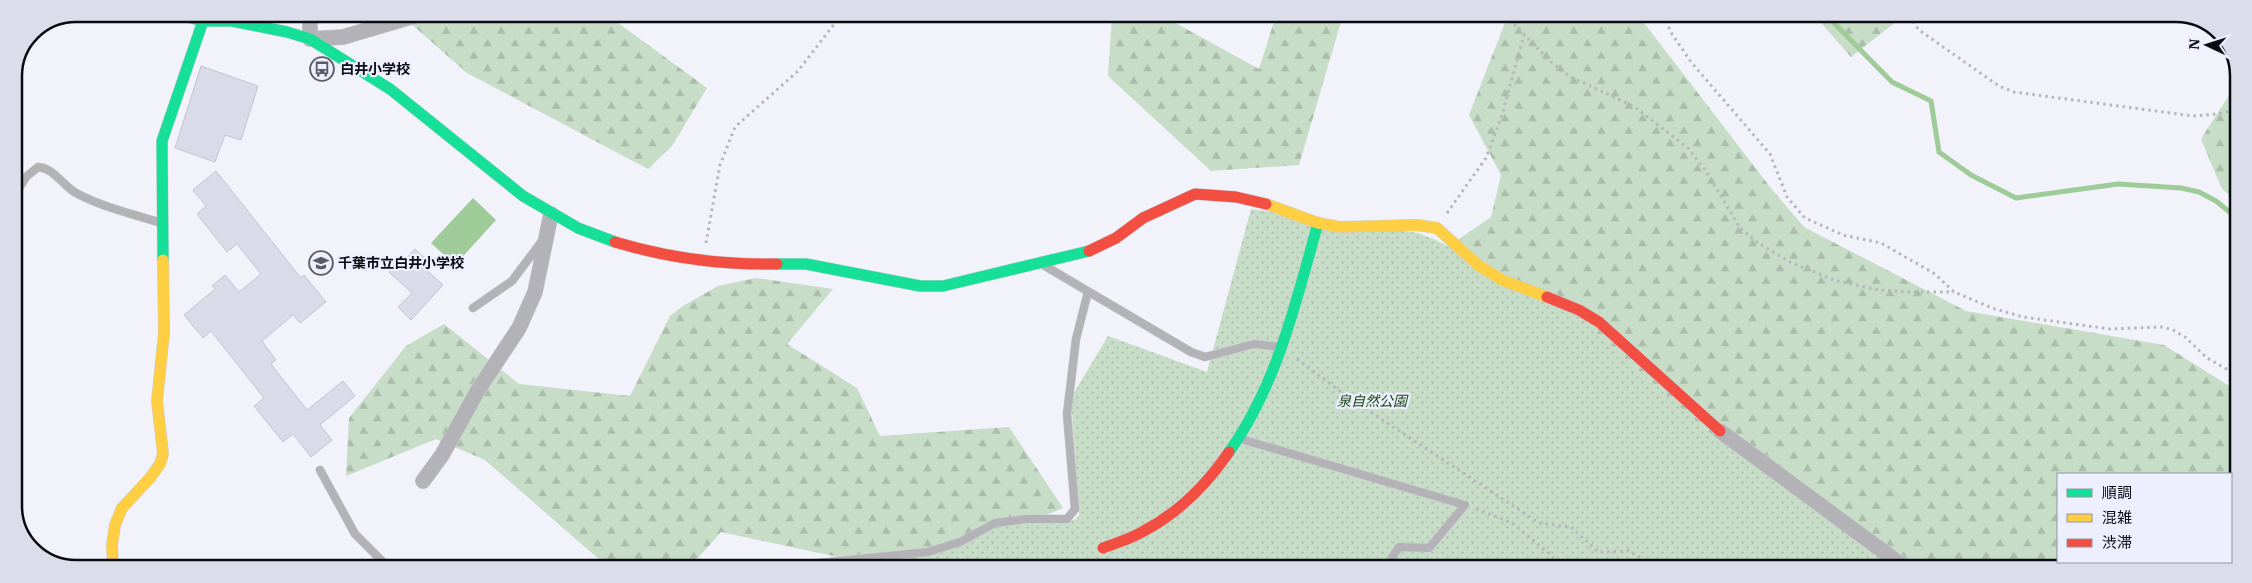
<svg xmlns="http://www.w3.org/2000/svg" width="2252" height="583" viewBox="0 0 2252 583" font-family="'IBM Plex Serif','Noto Sans JP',serif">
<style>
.forest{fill:url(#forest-firs)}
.park{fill:url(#park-dots)}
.water{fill:#9fcb99}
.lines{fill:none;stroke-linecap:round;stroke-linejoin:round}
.stream{stroke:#9fcb99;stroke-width:5}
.building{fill:#dadbe9;stroke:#c4c5cc}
.lane-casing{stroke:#cdced4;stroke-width:9}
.street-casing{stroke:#cdced4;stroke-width:16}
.fast-casing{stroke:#cdced4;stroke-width:12}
.slow-casing{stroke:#cdced4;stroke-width:12}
.jam-casing{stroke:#cdced4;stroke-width:12}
.path{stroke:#b6b7bc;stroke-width:3;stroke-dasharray:2.5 4;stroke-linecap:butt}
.lane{stroke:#b3b3b7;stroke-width:8}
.street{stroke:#b3b3b7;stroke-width:15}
.fast{stroke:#16e098;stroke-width:11}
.slow{stroke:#ffcf43;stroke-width:11}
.jam{stroke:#f24e42;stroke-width:11}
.labels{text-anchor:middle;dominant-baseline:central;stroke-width:4.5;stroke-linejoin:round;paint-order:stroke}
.poi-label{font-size:14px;font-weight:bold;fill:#0a0b10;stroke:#edeffe;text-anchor:start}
.park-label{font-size:14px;font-style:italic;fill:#1b4512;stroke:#edeffe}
.rim{fill:none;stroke:#0a0b10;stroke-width:2.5}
</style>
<defs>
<pattern id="forest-firs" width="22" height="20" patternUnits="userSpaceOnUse" patternTransform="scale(1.25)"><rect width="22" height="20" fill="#c7ddc7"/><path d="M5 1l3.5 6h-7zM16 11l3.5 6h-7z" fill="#aabcaa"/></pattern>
<pattern id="park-dots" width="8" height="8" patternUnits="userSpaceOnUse" patternTransform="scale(1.25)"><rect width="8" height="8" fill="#c7ddc7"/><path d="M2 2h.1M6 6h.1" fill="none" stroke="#aabcaa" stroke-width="1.8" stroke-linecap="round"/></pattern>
</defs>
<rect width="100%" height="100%" fill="#f1f2fa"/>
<path class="forest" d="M 400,14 L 606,14 L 707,88 L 672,146 L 648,169 L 467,73 Z
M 1112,15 L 1161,15 L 1259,69 L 1276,15 L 1343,15 L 1299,165 L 1211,171 L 1108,76 Z
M 1508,15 L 1638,15 L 1770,187 L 1804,227 L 1966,311 L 2164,345 L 2237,391 L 2236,514 L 2231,517 L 2231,474 L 2058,474 L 2058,562 L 2198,562 L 2176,569 L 1076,568 L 1142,539 L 1408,274 L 1491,217 L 1501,175 L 1469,115 Z
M 1814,15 L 1895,16 L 1897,21 L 1851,57 Z
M 2231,92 L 2238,92 L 2238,202 L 2222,189 L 2201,139 Z
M 756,278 L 833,289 L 787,344 L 857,388 L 880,436 L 1009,427 L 1063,508 L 917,568 L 889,568 L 721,532 L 698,558 L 656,568 L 609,568 L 485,460 L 436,439 L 346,476 L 349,418 L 406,346 L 444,324 L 519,384 L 630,396 L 670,316 L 683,306 L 718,286 Z"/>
<path class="park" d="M 1251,209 L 1418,233 L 1436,240 L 1578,317 L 1716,438 L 1894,569 L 815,568 L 930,558 L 959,547 L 1003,524 L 1026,522 L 1066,522 L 1076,519 L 1079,515 L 1071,398 L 1108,336 L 1207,372 Z"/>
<path class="water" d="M 473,198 L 496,220 L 455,265 L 431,243 Z"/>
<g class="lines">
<path class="stream" d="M 1826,15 L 1892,82 L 1931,101 L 1939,152 L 1971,175 L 2016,198 L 2118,184 L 2181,188 L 2199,192 L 2216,201 L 2237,218"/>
</g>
<path class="building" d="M 201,66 L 258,86 L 241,140 L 225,135 L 215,162 L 175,148 Z
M 216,171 L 301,278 L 304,275 L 326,302 L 300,323 L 293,315 L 262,341 L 276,360 L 271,364 L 307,410 L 343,381 L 355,396 L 320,425 L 332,440 L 311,457 L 293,434 L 283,442 L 254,406 L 264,398 L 211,331 L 203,338 L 184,315 L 215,289 L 212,286 L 225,275 L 239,292 L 261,274 L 237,244 L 227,252 L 197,214 L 206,206 L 193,190 Z
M 415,249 L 427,260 L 422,266 L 443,285 L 411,320 L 398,307 L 412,293 L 389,272 L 398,263 L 400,265 Z"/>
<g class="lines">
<g class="lane-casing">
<path id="lane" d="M 14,196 L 26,177 L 38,167 C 54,168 62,185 76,193 C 102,207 133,214 161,223
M 1045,266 L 1191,352 L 1205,357 L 1254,344 L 1280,347
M 473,308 L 512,281 L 542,241
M 1241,439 L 1465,505 L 1429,548 L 1399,547 L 1387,565 L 1347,566 L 1334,568
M 320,470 L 355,534 L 389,568
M 808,568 L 809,564 L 928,552 L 960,542 L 995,523 L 1027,519 L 1067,519 L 1075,509 L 1067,414 L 1076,339 L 1088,292"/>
</g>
<g class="street-casing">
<path id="street" d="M 310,14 L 310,39 L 343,37 L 421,14
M 1720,431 L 1907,569
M 423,481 L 442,455 L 478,390 L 519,328 L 535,292 L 551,214"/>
</g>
<g class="fast-casing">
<path id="fast" d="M 176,14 L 203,21 L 232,21 L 287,32 L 310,39 L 390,89 L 523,196 L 578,228 L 615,242
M 163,260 L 162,141 L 203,21
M 777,264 L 806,264 L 920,286 L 943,286 L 1089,251
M 1229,452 C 1277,385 1296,302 1318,223"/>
</g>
<g class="slow-casing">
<path id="slow" d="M 1266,204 L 1318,223 L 1340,227 L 1417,225 L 1437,228 L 1478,265 L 1502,280 L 1547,297
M 113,567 L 112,545 L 115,525 L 122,508 L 150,478 L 160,464 L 163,454 L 157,401 L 164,333 L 163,260"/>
</g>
<g class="jam-casing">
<path id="jam" d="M 615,242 C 668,258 721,265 777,264
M 1089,251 L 1116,238 L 1143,218 L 1195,194 L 1236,197 L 1266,204
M 1547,297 L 1579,310 L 1599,322 L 1720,431
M 1103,548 C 1116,543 1130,539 1142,532 C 1177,514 1207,484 1229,452"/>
</g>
<path class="path" d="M 1505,15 L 1551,62 L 1569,76 L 1635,107 L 1688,148 L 1706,171 L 1740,228 L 1758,243 L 1792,263 L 1834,280 L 1879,290 L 1909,292 L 1954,292
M 1663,15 L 1672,34 L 1691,62 L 1770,154 L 1787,197 L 1805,218 L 1843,235 L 1881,243 L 1935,274 L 1954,292 L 1992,308 L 2023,317 L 2110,329 L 2162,327 L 2173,330 L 2185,337 L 2207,358 L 2237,375
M 1909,16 L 1919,30 L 1999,86 L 2014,92 L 2193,116 L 2217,114 L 2238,109
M 1447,213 L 1486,158 L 1502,115 L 1524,35
M 706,243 L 720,165 L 735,127 L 798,71 L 842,14
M 1297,359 L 1345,395 L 1539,523 L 1571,527 L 1598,552 L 1629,551 L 1659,569
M 1476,509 L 1512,523 L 1551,555 L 1561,569"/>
<use href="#lane" class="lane"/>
<use href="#street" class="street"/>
<use href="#fast" class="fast"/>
<use href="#slow" class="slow"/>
<use href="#jam" class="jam"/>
</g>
<defs>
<g id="bus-ring" transform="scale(1.25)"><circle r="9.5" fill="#edeffe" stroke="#5b5c62" stroke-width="1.5"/><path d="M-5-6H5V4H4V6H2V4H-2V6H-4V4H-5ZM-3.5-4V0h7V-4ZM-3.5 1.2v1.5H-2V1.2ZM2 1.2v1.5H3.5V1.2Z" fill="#5b5c62"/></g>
<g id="school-ring" transform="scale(1.25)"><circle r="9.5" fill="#edeffe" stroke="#5b5c62" stroke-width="1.5"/><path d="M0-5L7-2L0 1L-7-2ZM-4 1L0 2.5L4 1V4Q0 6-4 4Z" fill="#5b5c62"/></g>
</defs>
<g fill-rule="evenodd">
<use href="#bus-ring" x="322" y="69"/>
<use href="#school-ring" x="321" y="263"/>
</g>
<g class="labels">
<g class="poi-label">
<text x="340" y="69">白井小学校</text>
<text x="338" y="263">千葉市立白井小学校</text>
</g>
<g class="park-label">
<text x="1372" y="401">泉自然公園</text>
</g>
</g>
<path d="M0 0H2252V583H0ZM76 22H2176A54 54 0 0 1 2230 76V506A54 54 0 0 1 2176 560H76A54 54 0 0 1 22 506V76A54 54 0 0 1 76 22Z" fill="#dbddeb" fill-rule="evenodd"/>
<path class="rim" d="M76 22H2176A54 54 0 0 1 2230 76V506A54 54 0 0 1 2176 560H76A54 54 0 0 1 22 506V76A54 54 0 0 1 76 22Z"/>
<rect x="2057" y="473" width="175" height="90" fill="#edeffe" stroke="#92949f"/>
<rect x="2067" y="489" width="25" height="8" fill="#16e098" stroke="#92949f"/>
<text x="2102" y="498" font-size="15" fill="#0a0b10">順調</text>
<rect x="2067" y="514" width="25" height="8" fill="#ffcf43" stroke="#92949f"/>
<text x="2102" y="523" font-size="15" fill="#0a0b10">混雑</text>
<rect x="2067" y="539" width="25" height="8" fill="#f24e42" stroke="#92949f"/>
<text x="2102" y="548" font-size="15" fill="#0a0b10">渋滞</text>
<g transform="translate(2207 45) rotate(274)" stroke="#edeffe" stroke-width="4" paint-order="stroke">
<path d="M0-4L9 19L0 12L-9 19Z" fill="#0a0b10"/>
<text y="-8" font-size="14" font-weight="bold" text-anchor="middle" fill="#0a0b10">N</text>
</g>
</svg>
